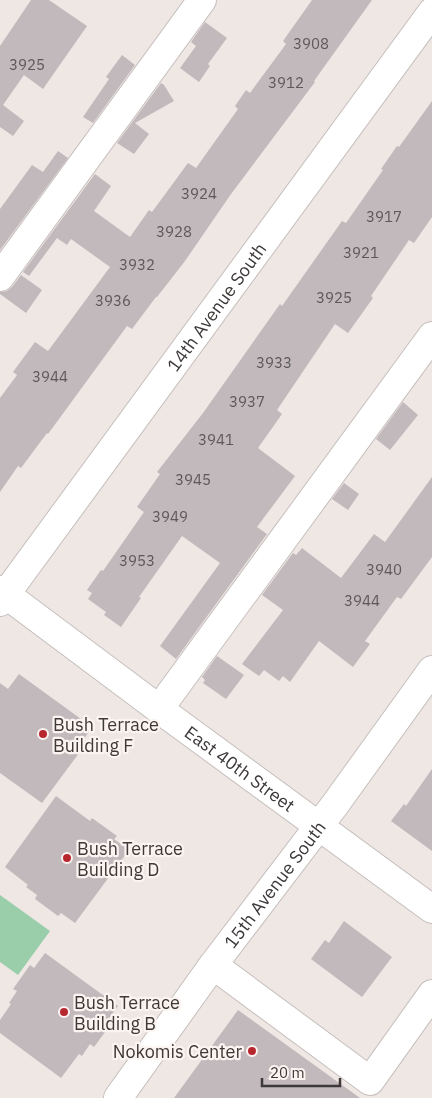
<svg xmlns="http://www.w3.org/2000/svg" width="432" height="1098" viewBox="0 0 432 1098" font-family="'IBM Plex Sans',sans-serif">
<style>
.green{fill:#9aceab}
.building{fill:#c1b9bc}
.lines{fill:none;stroke-linecap:round;stroke-linejoin:round}
.minor-casing{stroke:#c6bfbc;stroke-width:30}
.minor{stroke:#fff;stroke-width:28}
.poi-dot{fill:#b7272f;stroke:#fcf4f1;stroke-width:2}
.labels{text-anchor:middle;dominant-baseline:central;stroke-width:4.5;stroke-linejoin:round;paint-order:stroke}
.number-label{font-size:15px;fill:#5d5959}
.street-label{font-size:18px;fill:#3c3938;stroke:#fcf4f1}
.poi-label{font-size:18px;fill:#3c3938;stroke:#fcf4f1;text-anchor:start}
</style>
<rect width="100%" height="100%" fill="#efe7e4"/>
<path class="green" d="M 0,895 L 50,931 L 18,975 L 0,962 Z"/>
<path class="building" d="M 31,0 L 49,0 L 87,26 L 43,89 L 24,75 L 3,105 L 24,121 L 13,136 L 0,127 L 0,46 Z
M 312,0 L 372,0 L 314,81 L 315,82 L 231,194 L 185,261 L 157,297 L 156,297 L 132,329 L 127,326 L 48,434 L 47,433 L 21,468 L 18,466 L 0,492 L 0,398 L 17,375 L 13,372 L 35,342 L 48,351 L 110,267 L 71,239 L 67,245 L 57,238 L 29,276 L 23,272 L 95,174 L 111,186 L 94,211 L 130,237 L 149,210 L 152,212 L 188,163 L 196,168 L 238,109 L 235,106 L 246,90 L 250,93 L 286,44 L 283,41 Z
M 205,22 L 227,38 L 208,64 L 210,66 L 199,82 L 180,68 L 196,46 L 191,42 Z
M 122,55 L 135,65 L 93,123 L 83,117 L 109,79 L 106,77 Z
M 161,83 L 164,85 L 174,101 L 135,123 L 149,134 L 134,154 L 117,143 Z
M 432,101 L 432,217 L 414,243 L 409,240 L 371,296 L 373,298 L 348,333 L 335,324 L 277,410 L 282,414 L 258,448 L 295,476 L 257,527 L 267,534 L 176,659 L 160,646 L 220,563 L 182,536 L 139,597 L 141,598 L 121,627 L 104,615 L 106,612 L 88,599 L 92,593 L 87,590 L 101,570 L 103,571 L 144,512 L 137,507 L 160,474 L 157,472 L 203,413 L 280,304 L 282,306 L 342,221 L 346,223 L 383,170 L 381,169 L 397,146 L 399,147 Z
M 58,151 L 68,158 L 0,250 L 0,209 L 32,165 L 43,172 Z
M 21,275 L 42,290 L 26,313 L 0,294 L 0,292 L 7,291 L 12,287 Z
M 403,402 L 418,415 L 390,450 L 376,439 Z
M 432,477 L 432,557 L 401,599 L 397,597 L 365,641 L 370,644 L 353,667 L 319,641 L 290,682 L 283,676 L 279,681 L 264,670 L 259,676 L 242,664 L 283,610 L 262,595 L 293,553 L 296,555 L 302,548 L 341,578 L 374,534 L 385,542 Z
M 344,483 L 359,494 L 348,510 L 332,499 Z
M 217,656 L 244,675 L 226,699 L 203,683 L 205,680 L 202,677 Z
M 19,674 L 92,727 L 82,742 L 85,745 L 42,803 L 0,773 L 0,683 L 8,689 Z
M 432,769 L 432,851 L 391,821 L 404,804 L 406,806 Z
M 56,796 L 90,821 L 92,818 L 117,836 L 114,839 L 129,850 L 75,923 L 61,913 L 58,916 L 35,899 L 37,895 L 26,887 L 28,885 L 5,867 Z
M 344,921 L 392,957 L 362,997 L 311,959 L 325,940 L 329,943 Z
M 45,953 L 118,1006 L 107,1021 L 111,1024 L 94,1047 L 90,1044 L 82,1056 L 79,1054 L 61,1078 L 0,1033 L 0,1020 L 11,1004 L 9,1003 L 17,991 L 13,989 L 30,965 L 34,968 Z
M 238,1010 L 360,1098 L 174,1098 Z"/>
<g class="lines">
<g class="minor-casing">
<g id="minor">
<path d="M 0,277 L 202,0"/>
<path id="s1" d="M 0,590 L 159,709 L 432,909"/>
<path id="s2" d="M 0,602 L 432,12"/>
<path d="M 159,709 L 432,336"/>
<path d="M 213,965 L 370,1081 L 432,994"/>
<path id="s3" d="M 118,1098 L 213,965 L 334,806 L 432,670"/>
</g>
</g>
<use href="#minor" class="minor"/>
</g>
<g class="poi-dot">
<circle cx="43" cy="734" r="5"/>
<circle cx="67" cy="858" r="5"/>
<circle cx="64" cy="1012" r="5"/>
<circle cx="252" cy="1051" r="5"/>
</g>
<g class="labels">
<g class="number-label">
<text x="311" y="43">3908</text>
<text x="27" y="64">3925</text>
<text x="286" y="82">3912</text>
<text x="199" y="193">3924</text>
<text x="384" y="216">3917</text>
<text x="174" y="231">3928</text>
<text x="361" y="252">3921</text>
<text x="137" y="264">3932</text>
<text x="334" y="297">3925</text>
<text x="113" y="300">3936</text>
<text x="274" y="362">3933</text>
<text x="50" y="376">3944</text>
<text x="247" y="401">3937</text>
<text x="216" y="439">3941</text>
<text x="193" y="479">3945</text>
<text x="170" y="516">3949</text>
<text x="137" y="560">3953</text>
<text x="384" y="569">3940</text>
<text x="362" y="600">3944</text>
</g>
<g class="street-label">
<text stroke="none"><textPath href="#s2" startOffset="366">14th Avenue South</textPath></text>
<text stroke="none"><textPath href="#s1" startOffset="299">East 40th Street</textPath></text>
<text stroke="none"><textPath href="#s3" startOffset="265">15th Avenue South</textPath></text>
</g>
<g class="poi-label">
<text x="53" y="724">Bush Terrace<tspan x="53" dy="21">Building F</tspan></text>
<text x="77" y="848">Bush Terrace<tspan x="77" dy="21">Building D</tspan></text>
<text x="74" y="1002">Bush Terrace<tspan x="74" dy="21">Building B</tspan></text>
<text x="242" y="1051" text-anchor="end">Nokomis Center</text>
</g>
</g>
<path d="M262 1078v8h78v-8" fill="none" stroke="#3c3938" stroke-width="2.5"/>
<text x="270" y="1078" font-size="15" fill="#3c3938" stroke="#fcf4f1" stroke-width="4" paint-order="stroke">20 m</text>
</svg>
